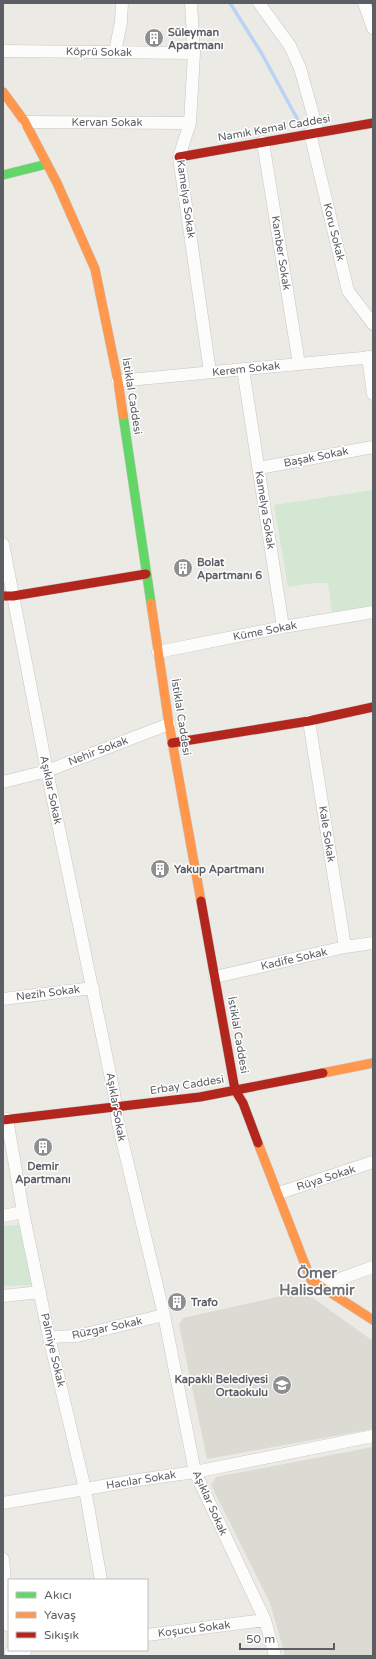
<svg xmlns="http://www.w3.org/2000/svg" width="376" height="1659" viewBox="0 0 376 1659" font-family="'Varela Round',sans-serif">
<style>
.education{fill:#dbdad3}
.green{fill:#d3e7d3}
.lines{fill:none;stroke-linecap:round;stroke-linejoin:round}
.stream{stroke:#bad3f4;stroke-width:3.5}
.street-casing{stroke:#c6c6c6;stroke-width:13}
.fast-casing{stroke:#c7c7c5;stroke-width:10}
.slow-casing{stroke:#c7c7c5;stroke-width:10}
.jam-casing{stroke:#c7c7c5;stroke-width:10}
.street{stroke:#fcfcfb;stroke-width:12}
.fast{stroke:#63d668;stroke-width:9}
.slow{stroke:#ff974d;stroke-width:9}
.jam{stroke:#b3261e;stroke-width:9}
.labels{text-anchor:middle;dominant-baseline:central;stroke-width:3;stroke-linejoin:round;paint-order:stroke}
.poi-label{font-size:11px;font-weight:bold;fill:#5b5e63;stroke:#fff;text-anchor:start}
.street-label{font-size:11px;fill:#5b5e63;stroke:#fff}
.district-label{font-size:15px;font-weight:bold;fill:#6c6f75;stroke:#fff}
</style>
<rect width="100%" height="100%" fill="#ebeae5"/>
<path class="education" d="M 295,1293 L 313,1298 L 373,1341 L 373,1429 L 207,1459 L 179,1325 L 183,1318 Z
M 373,1447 L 373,1656 L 285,1656 L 270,1603 L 211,1485 L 216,1477 Z"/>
<path class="green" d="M 373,490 L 373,606 L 332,612 L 328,583 L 313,583 L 288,587 L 274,505 Z
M 19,1225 L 32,1285 L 3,1286 L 3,1226 Z"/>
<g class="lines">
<path class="stream" d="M 230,3 L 262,54 L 299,122"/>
<g class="street-casing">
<path id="street" d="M 191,3 L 194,53 L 190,123 L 179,157 L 210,372
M 259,3 L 290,46 L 300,68 L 318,132
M 364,3 L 373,28
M 3,51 L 194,53
M 115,52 L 121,22 L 122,3
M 25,122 L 190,123
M 310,133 L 348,291 L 373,324
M 263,142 L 299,364
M 368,357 L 373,394
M 243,369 L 283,627
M 118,381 L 373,357
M 259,468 L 373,447
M 3,544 L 47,771 L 114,1093 L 118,1123 L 164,1315 L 195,1472 L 265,1620 L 275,1656
M 158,652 L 283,627 L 373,612
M 309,721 L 345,947
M 3,782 L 47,771 L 169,724
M 215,977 L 345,947 L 373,943
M 3,999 L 93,988
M 7,1119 L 23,1212 L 49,1337 L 85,1489 L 101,1580
M 279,1193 L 373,1162
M 3,1216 L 23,1212
M 320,1286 L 373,1267
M 3,1296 L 40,1292
M 49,1337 L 77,1336 L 164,1315
M 3,1503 L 138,1480 L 195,1472 L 373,1436
M 3,1559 L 9,1626
M 147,1635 L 265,1620
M 11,1652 L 26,1650"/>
</g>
<g class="fast-casing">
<path id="fast" d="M 3,175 L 47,164
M 123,415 L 151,603"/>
</g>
<g class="slow-casing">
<path id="slow" d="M 3,92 L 25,122 L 57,183 L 95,269 L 118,381 L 123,415
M 151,603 L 169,724 L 201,901
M 323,1073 L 373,1063
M 258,1143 L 311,1280 L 373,1320"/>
</g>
<g class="jam-casing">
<path id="jam" d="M 179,157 L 373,123
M 3,596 L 13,596 L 146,574
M 172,743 L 309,721 L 373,707
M 201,901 L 235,1090 L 243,1103 L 258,1143
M 3,1120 L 200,1097 L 323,1073"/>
</g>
<use href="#street" class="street"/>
<use href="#fast" class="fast"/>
<use href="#slow" class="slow"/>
<use href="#jam" class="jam"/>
</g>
<defs>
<g id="building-disc" transform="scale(1)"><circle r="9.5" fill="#8d8f90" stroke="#fff"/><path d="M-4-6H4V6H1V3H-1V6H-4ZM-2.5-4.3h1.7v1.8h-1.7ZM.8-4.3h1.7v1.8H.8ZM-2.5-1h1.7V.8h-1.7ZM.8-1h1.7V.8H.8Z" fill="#fff"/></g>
<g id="school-disc" transform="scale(1)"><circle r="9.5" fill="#8d8f90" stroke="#fff"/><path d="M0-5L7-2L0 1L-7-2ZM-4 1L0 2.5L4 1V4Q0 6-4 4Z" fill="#fff"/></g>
</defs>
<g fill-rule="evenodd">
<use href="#building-disc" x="154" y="38"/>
<use href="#building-disc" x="183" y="568"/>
<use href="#building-disc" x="160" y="869"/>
<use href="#building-disc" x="43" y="1147"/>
<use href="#building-disc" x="177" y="1302"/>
<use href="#school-disc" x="282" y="1385"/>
</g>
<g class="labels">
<g class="poi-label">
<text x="168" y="32">Süleyman<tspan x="168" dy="13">Apartmanı</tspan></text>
<text x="197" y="562">Bolat<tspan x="197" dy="13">Apartmanı 6</tspan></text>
<text x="174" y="869">Yakup Apartmanı</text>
<text x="43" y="1166" text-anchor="middle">Demir<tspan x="43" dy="13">Apartmanı</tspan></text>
<text x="191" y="1302">Trafo</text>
<text x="268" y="1379" text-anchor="end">Kapaklı Belediyesi<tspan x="268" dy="13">Ortaokulu</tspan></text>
</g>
<g class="street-label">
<text transform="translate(99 52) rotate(1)">Köprü Sokak</text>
<text x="107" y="122">Kervan Sokak</text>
<text transform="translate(274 128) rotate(-10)">Namık Kemal Caddesi</text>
<text transform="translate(186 199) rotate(82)">Kamelya Sokak</text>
<text transform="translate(334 232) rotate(76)">Koru Sokak</text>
<text transform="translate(281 253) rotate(81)">Kamber Sokak</text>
<text transform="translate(246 369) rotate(-6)">Kerem Sokak</text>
<text transform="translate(132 396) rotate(81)">İstiklal Caddesi</text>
<text transform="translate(316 457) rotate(-11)">Başak Sokak</text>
<text transform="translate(265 510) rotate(81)">Kamelya Sokak</text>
<text transform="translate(265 631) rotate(-11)">Küme Sokak</text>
<text transform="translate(181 717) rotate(81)">İstiklal Caddesi</text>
<text transform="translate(98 751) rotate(-21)">Nehir Sokak</text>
<text transform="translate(51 790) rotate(78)">Aşıklar Sokak</text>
<text transform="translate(327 834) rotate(81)">Kale Sokak</text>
<text transform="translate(294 959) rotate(-13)">Kadife Sokak</text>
<text transform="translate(48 993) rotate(-7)">Nezih Sokak</text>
<text transform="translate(238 1035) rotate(80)">İstiklal Caddesi</text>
<text transform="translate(187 1085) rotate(-9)">Erbay Caddesi</text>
<text transform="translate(116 1107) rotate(80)">Aşıklar Sokak</text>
<text transform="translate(326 1178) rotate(-18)">Rüya Sokak</text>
<text transform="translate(107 1328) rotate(-12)">Rüzgar Sokak</text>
<text transform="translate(53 1350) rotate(77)">Palmiye Sokak</text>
<text transform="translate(141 1480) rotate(-9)">Hacılar Sokak</text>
<text transform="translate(210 1503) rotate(66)">Aşıklar Sokak</text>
<text transform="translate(194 1629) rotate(-7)">Koşucu Sokak</text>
</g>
<g class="district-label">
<text x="317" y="1273">Ömer<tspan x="317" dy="17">Halisdemir</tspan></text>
</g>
</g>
<rect width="376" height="1659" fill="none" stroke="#5b5e63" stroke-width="8"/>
<rect x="8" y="1579" width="140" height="72" fill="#ffffff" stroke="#bdbfc1"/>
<rect x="16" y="1592" width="20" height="6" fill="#63d668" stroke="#bdbfc1"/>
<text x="44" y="1599" font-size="12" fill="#5b5e63">Akıcı</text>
<rect x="16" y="1612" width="20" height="6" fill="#ff974d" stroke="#bdbfc1"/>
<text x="44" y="1619" font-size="12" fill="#5b5e63">Yavaş</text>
<rect x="16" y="1632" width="20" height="6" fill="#b3261e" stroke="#bdbfc1"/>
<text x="44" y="1639" font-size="12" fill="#5b5e63">Sıkışık</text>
<path d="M240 1643v6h94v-6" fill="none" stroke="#5b5e63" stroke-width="2"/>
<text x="246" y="1643" font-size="12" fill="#5b5e63" stroke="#ffffff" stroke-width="3" paint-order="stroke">50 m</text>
</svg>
